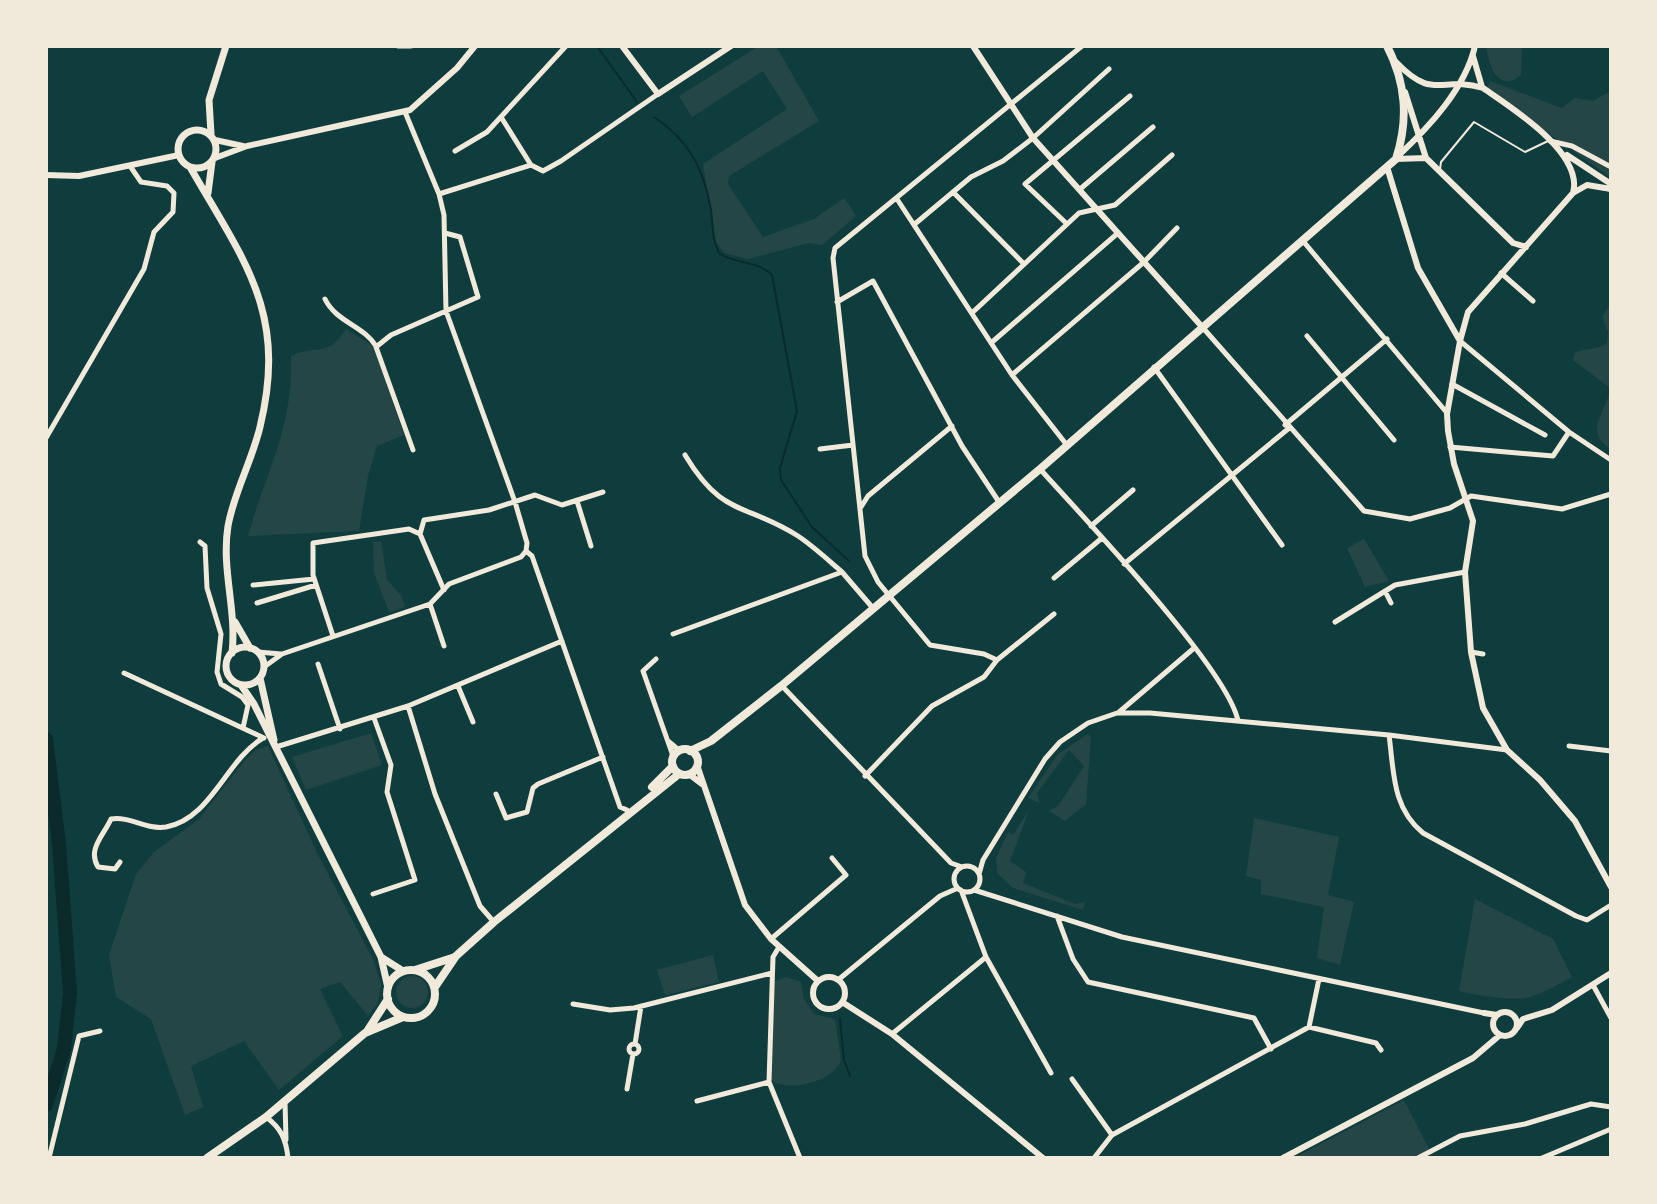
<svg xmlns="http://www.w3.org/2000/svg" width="1657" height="1204" viewBox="0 0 1657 1204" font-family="Karla,sans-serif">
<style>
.green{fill:#244646}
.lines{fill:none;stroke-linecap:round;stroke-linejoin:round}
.stream{stroke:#0a2a2b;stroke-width:2}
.river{stroke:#0a2a2b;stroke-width:14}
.service{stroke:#f1e9da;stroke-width:2}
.minor{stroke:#f1e9da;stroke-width:5}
.tertiary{stroke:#f1e9da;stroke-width:6}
.secondary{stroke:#f1e9da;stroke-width:7}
.primary{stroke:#f1e9da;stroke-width:8}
</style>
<rect width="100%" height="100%" fill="#0f3d3e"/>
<path class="green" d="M 759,46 L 776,46 L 819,121 L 729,176 L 728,184 L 763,237 L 814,219 L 844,198 L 856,216 L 822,245 L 809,243 L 748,259 L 724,253 L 716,242 L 703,164 L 787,109 L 763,71 L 692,117 L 679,96 Z
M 1487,46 L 1522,46 L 1521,75 C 1499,94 1487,65 1487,46 Z
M 1490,81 L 1562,108 L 1575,98 L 1593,101 L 1611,91 L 1611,178 L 1494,94 L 1487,87 Z
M 1611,303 L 1611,449 C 1581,431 1608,411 1610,388 L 1573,360 L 1575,353 C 1586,347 1596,351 1607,343 L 1608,332 L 1602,317 Z
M 346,329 L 373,346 L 404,435 L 377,446 L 368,476 L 359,531 L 248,536 C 267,469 293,429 291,356 C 314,344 328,359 346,329 Z
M 1364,539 L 1389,581 L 1365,587 L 1347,548 Z
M 381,541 L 387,580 L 401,595 L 405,607 L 389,612 L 374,573 L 373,542 Z
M 371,733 L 382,765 L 306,790 L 292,757 Z
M 1088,734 L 1091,737 L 1086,804 L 1065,821 L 1049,811 L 1058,806 L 1084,766 L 1069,750 L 1037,793 L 1039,803 L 1028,798 L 1058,754 Z
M 268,746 L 318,855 L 373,959 L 381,984 L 378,1003 L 368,1016 L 340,982 L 320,989 L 343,1036 L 279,1090 L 244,1041 L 191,1066 L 203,1107 L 185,1115 L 151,1019 L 116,997 L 109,955 L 136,874 L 154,852 L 199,819 L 246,759 L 256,750 Z
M 1029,810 L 1010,861 L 1026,872 L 1023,883 L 1075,904 L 1085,902 L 1083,910 L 1013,888 L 997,873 L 996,858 L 1008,832 L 1013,835 Z
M 1254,818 L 1339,837 L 1328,895 L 1354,902 L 1340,965 L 1317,958 L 1324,907 L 1261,894 L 1261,880 L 1246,876 Z
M 1475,899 L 1553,939 L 1572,977 C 1559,984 1544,993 1530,997 C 1513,1002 1476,995 1459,991 Z
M 713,955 L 719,982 L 665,995 L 657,970 Z
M396 992a16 16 0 1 1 32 0a16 16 0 1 1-32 0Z
M 786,977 L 801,982 L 804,999 L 814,1014 L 835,1019 L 841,1061 C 832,1082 789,1093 771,1080 L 769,1052 L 775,981 Z
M 1404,1100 L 1429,1149 L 1417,1158 L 1294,1158 Z"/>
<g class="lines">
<path class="stream" d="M 597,46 L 637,102
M 654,117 C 689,140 704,169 711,210 C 713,225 712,240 719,253 C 736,265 757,260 772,275 L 797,411 L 780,468 L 781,480 L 812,527 L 849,561
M 840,1019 L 844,1060 L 850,1076"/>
<path class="river" d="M 46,739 L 59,844 L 70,993 L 64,1049 L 46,1105"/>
<path class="service" d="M 1440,169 L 1441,162 L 1474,122 L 1525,152 L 1548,141"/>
<path class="minor" d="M 398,46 L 411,46
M 405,112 L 439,194 L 444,215 L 446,311 L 515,502 L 527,543 L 526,551 L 532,556 L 620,807 L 627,810
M 501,117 L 531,165
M 1550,141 L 1572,146 L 1611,167
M 455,151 L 487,132 L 566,46
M 531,165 L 543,171 L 561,161 L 658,94
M 1079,190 L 1153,127
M 954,193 L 1023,263
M 439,194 L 531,165
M 897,199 L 1012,375 L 1066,444
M 916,223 L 971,177 L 1003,161 L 1033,138 L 1109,69
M 1067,224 L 1025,184 L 1130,96
M 1303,241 L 1447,413
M 1501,273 L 1533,301
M 325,299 C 336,322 364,326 376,346
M 837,302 L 873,281 L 962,446 L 999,502
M 973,312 L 1079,213 L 1115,205 L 1172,155
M 1204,329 L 1364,511 L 1410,519 L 1450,508 L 1471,496 L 1562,509 L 1611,494
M 1307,336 L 1394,440
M 1460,341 L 1569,432 L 1611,460
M 991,343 L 1118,233
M 1154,367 L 1282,545
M 1012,375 L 1144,262 L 1177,228
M 1452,384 L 1545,435
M 1285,425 L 1387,339
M 46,438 L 144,269 L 154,232 L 173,212 L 174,193 L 167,186 L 141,182 L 130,166
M 1450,447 L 1553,456 L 1569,432
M 820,449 L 853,445
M 413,450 L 376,347 L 391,335 L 478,297 L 460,237 L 445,233
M 685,455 C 723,518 744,502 798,536 C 813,546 827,559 841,571
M 1040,469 C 1082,516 1228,669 1238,721
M 577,501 L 591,546
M 861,507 L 868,496 L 952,426
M 1091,526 L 1133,490
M 420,534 L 424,520 L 489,510 L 535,495 L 562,505 L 603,492
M 420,534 L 444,590
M 200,542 L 205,546 L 207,588 L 221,634 L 217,672 L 221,684 L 242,697 L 248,705 L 243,728
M 1124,564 L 1288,429
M 1054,578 L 1102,538
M 253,585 L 314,579
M 1385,591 L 1391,603
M 257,603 L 316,585
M 430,604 L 444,646
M 1335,622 L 1395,585 L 1465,572
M 673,634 L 842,572 L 872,607
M 333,636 L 313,575 L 313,543 L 409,529 L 420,534
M 258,652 L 281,654
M 1471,652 L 1483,654
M 656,659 L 643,671 L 673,756
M 997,660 L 984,654 L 930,645 L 878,582 L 865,556 L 833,258 L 835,248 L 1082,46
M 318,664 L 340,729
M 264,667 L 282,654 L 430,604 L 449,584 L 521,557 L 526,551
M 124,673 L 264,738
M 458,686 L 473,722
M 782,686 L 951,863 L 962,867
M 408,706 L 435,794 L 480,906 L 493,921
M 1118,713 L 1193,649
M 1389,735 C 1394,772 1392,808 1423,833 L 1576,916 L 1587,920 L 1611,905
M 668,741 L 680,751
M 1569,746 L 1611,751
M 276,747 L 408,706 L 562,641
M 865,776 L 932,706 L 984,677 L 997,660 L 1054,614
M 496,794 L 506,818 L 527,812 L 533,788 L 538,784 L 603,757
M 120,862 L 115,869 L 98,867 C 87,849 104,835 111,819 C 131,816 145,830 166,827 C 211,819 226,760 263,738
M954 879a13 13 0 1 1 26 0a13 13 0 1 1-26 0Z
M 979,874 L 983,860 L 1045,759 L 1060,742 L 1088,723 L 1117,713 L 1150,713 L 1389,735 L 1507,750
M 961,890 L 986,957 L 1051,1073
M 974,890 L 1122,937 L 1484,1013
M 373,894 L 415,880 L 387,792 L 391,765 L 374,718
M 1057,916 L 1073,959 L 1088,982 L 1254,1018 L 1271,1049
M 771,939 L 846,875 L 832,858
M 779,947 L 773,957 L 769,1082 L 800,1158
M 838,980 L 940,896 L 958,888
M 1593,985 L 1611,1018
M 573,1004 L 610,1010 L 634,1008 L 772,973
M 1309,1027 L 1376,1043 L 1381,1050
M 892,1034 L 986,957
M 635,1044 L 641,1006
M629 1049a5 5 0 1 1 10 0a5 5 0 1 1-10 0Z
M 1072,1079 L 1112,1135
M 627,1089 L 633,1054
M 697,1101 L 769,1082
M 285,1102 L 286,1140
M 266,1117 C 281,1128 286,1139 288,1158
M 49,1158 L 79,1036 L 100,1031
M 1094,1158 L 1112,1135 L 1309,1027 L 1319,979
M 1418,1158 L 1460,1136 L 1525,1124 L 1591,1104 L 1611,1107
M 1542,1158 L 1611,1129"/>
<path class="tertiary" d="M 622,46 L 658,94 L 731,46
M 973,46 L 1033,138 L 1204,329
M 1473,56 L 1482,87
M 1396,62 C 1434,102 1441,75 1483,88 C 1512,108 1584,153 1573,193 L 1468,312 L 1460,341 L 1447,414 L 1448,431 L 1454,464 L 1473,521 L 1465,572 L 1471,652 L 1483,708 L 1507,750 L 1540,780 L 1575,821 L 1611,887
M 1405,92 L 1426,158 L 1513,243 L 1526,247
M 215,140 L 243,146
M 1567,155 L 1611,184
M 1398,156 C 1429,127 1465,89 1475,46
M 215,158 L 247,146 L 410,110 L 457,68 L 475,46
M 1396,159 L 1426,158
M 1387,167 L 1418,268 L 1460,341
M 46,175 L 79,176 L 179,155
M 1573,193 L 1587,185 L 1611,189
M 697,765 L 745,905 L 771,939 L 818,981
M 689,774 L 702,784
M813 993a16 16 0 1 1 32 0a16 16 0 1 1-32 0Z
M 842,1002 L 892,1034 L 1043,1158
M1493 1024a12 12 0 1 1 24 0a12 12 0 1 1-24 0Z
M 1484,1013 L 1497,1015
M 1517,1028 L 1523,1019 L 1552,1010 L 1611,973
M 1283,1158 L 1473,1058 L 1500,1035"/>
<path class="secondary" d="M178 149a19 19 0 1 1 38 0a19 19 0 1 1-38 0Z
M 211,134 L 209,100 L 226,46
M 190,167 C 244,261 288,312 260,427 C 252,461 234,492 228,526 C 221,569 237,610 232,653
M 208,193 L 212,162
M 235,622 L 250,648
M226 666a19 19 0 1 1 38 0a19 19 0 1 1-38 0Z
M 260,678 L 274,740
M 241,685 L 254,704 L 381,957 L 388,988
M 381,957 L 403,971"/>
<path class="primary" d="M672 762a13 13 0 1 1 26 0a13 13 0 1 1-26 0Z
M 690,751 L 711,741 L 781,686 L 1040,469 L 1396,159 C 1409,119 1406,83 1387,46
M 652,787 L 673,766
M387 994a24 24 0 1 1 48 0a24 24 0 1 1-48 0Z
M 415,970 L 455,957
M 435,987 L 456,956 L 494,922 L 679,774
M 368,1030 L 388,999
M 207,1158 L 266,1117 L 365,1033 L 403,1017"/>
</g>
<rect width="1657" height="1204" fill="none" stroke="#f1e9da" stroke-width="96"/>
</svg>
